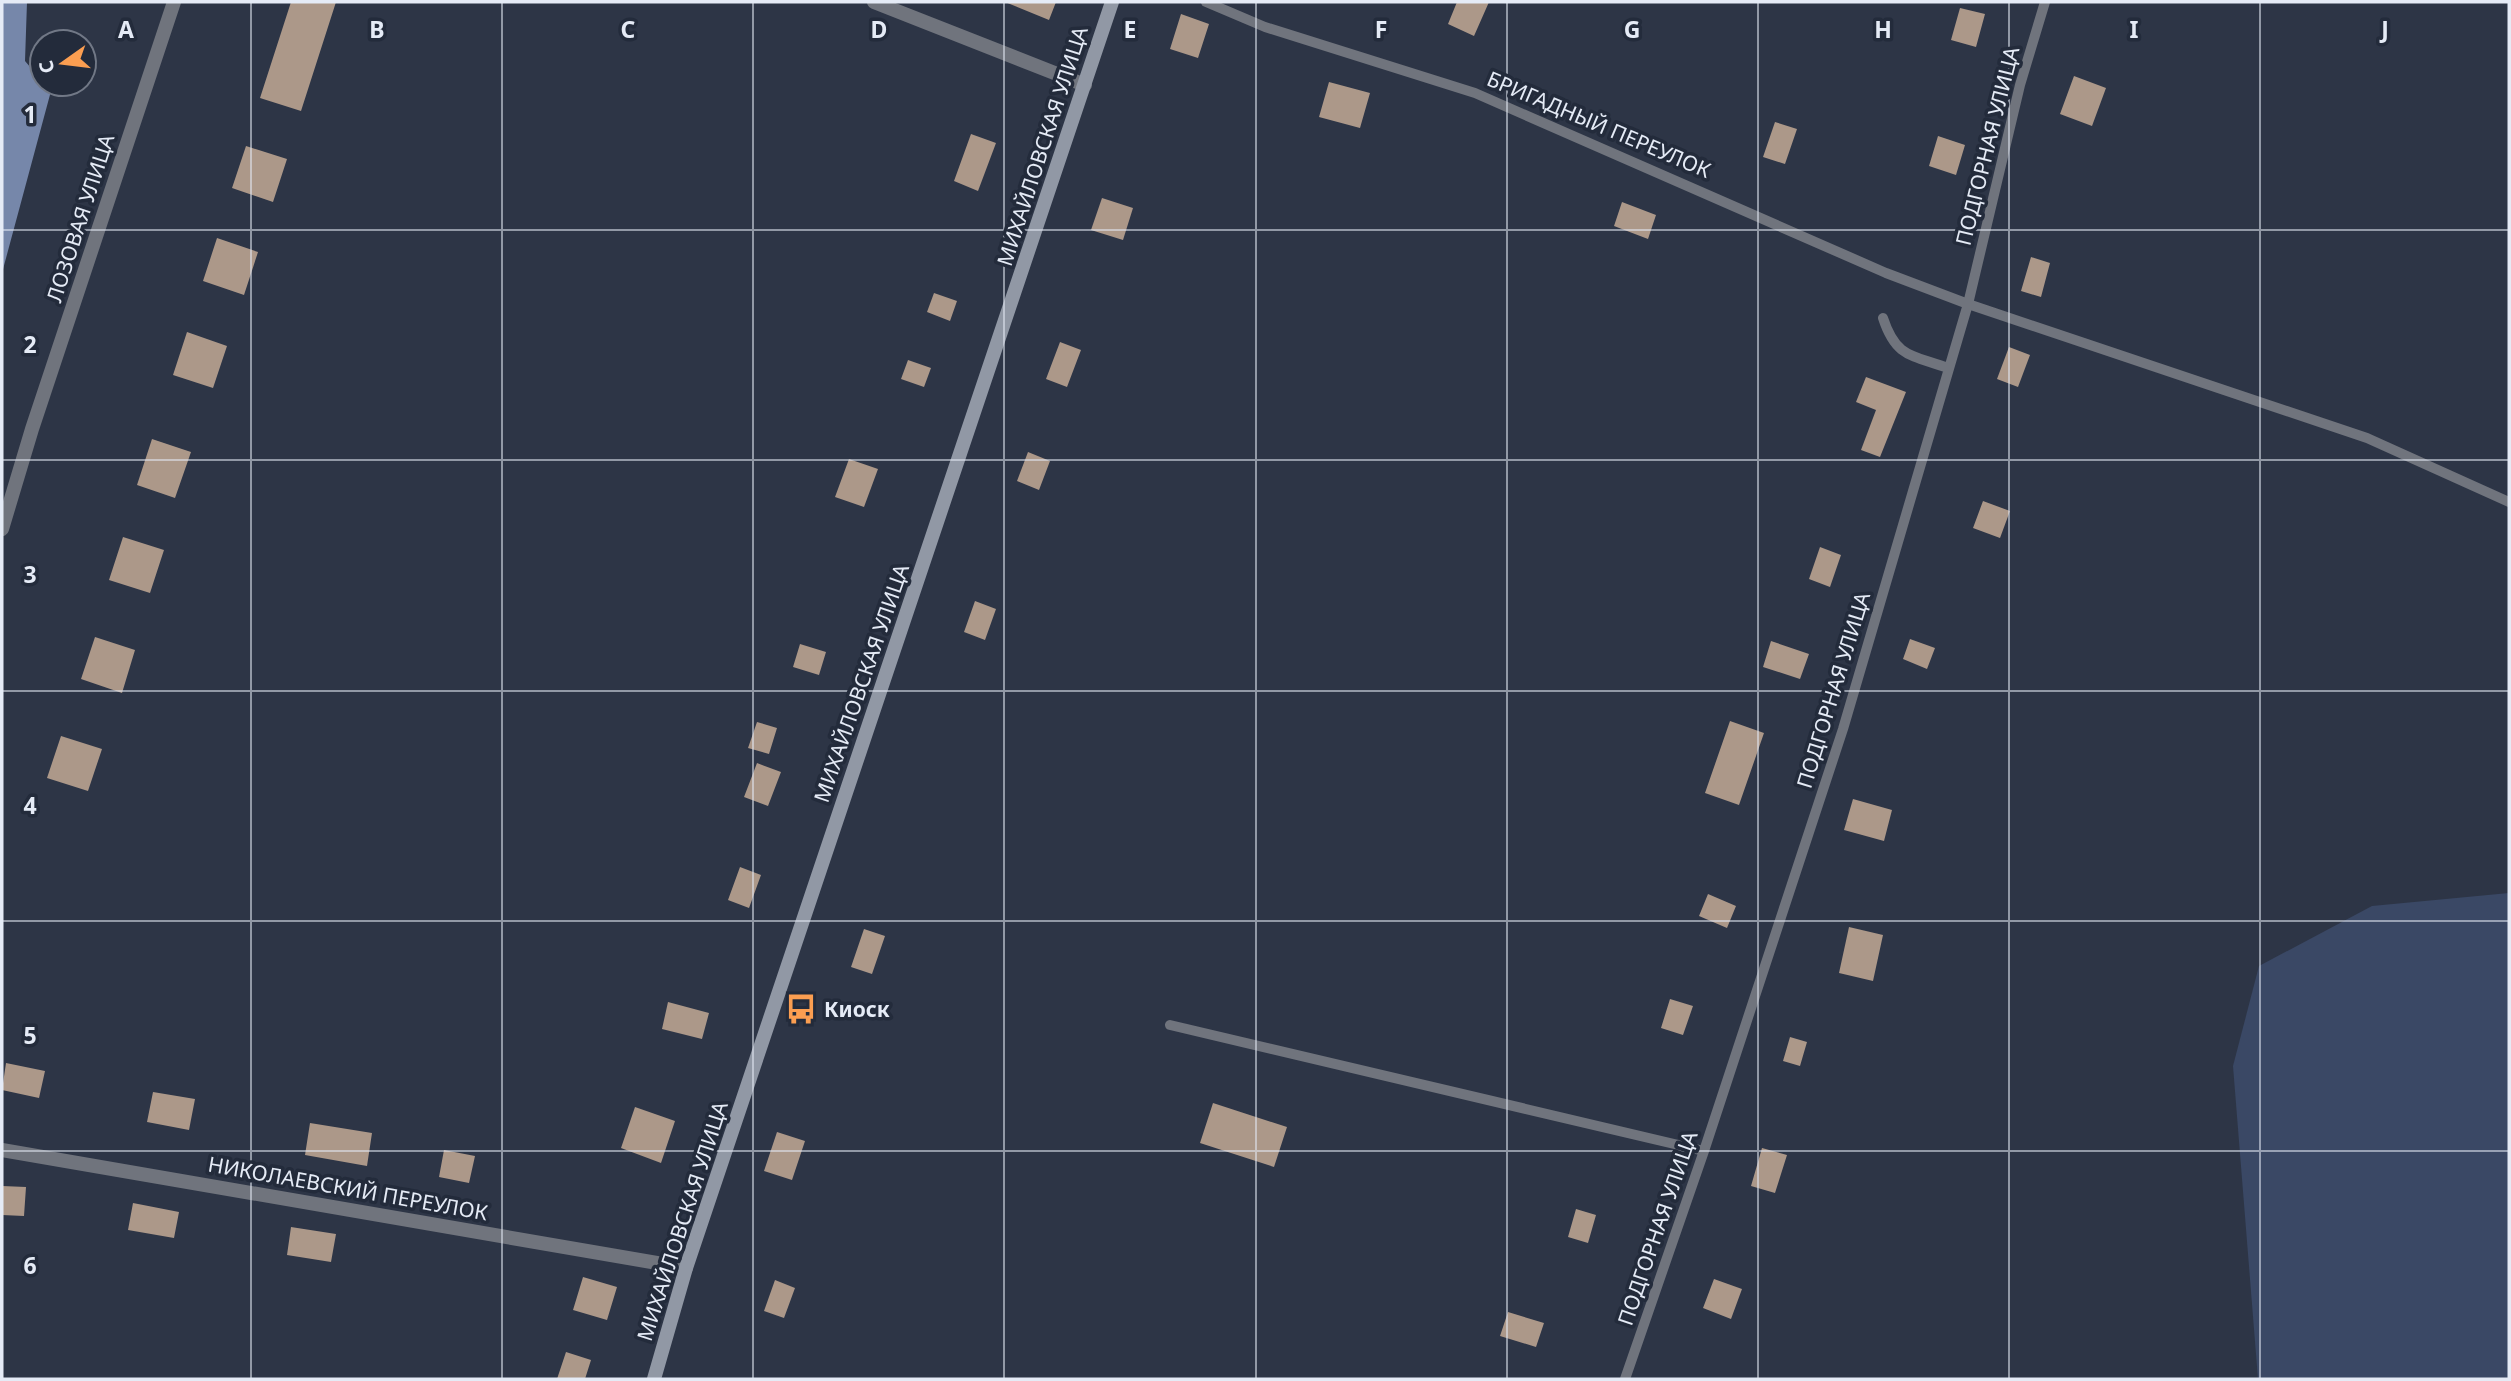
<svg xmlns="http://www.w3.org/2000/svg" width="2511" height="1381" viewBox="0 0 2511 1381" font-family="'Noto Sans',sans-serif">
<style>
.green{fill:#3a4865}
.water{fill:#7687aa}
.building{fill:#ac9889}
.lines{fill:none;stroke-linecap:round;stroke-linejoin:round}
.lane{stroke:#70747d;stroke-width:10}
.street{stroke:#70747d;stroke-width:14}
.secondary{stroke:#9198a5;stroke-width:14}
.grid{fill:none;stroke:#e5ebf6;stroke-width:2;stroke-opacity:0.55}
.labels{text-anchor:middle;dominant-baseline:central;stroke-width:7;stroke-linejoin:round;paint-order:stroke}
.street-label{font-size:21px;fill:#e5ebf6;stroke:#232b3b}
.poi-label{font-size:21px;font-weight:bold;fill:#e5ebf6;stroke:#232b3b;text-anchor:start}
.grid-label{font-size:23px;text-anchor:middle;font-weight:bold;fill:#e5ebf6;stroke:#232b3b;stroke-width:7;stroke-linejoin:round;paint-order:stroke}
</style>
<rect width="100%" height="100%" fill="#2d3546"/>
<path class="green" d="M 2509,893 L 2509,1379 L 2258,1379 L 2233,1066 L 2259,966 L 2372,906 Z"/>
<path class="water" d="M 2,2 L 27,2 L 25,61 L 42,81 L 42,84 L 51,91 L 2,273 Z"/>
<path class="building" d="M 291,2 L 336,2 L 301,111 L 260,98 Z
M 1005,2 L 1056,2 L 1049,20 Z
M 1457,2 L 1489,2 L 1474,36 L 1448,24 Z
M 1960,8 L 1985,14 L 1976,47 L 1951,40 Z
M 1181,14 L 1209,24 L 1198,58 L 1170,49 Z
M 2074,76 L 2106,88 L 2092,126 L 2060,114 Z
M 1329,82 L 1370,93 L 1360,128 L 1319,117 Z
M 1775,122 L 1797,129 L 1785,164 L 1763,157 Z
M 971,134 L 996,143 L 978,191 L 954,181 Z
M 1938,136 L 1965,145 L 1956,175 L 1929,166 Z
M 246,146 L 287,159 L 273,202 L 232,188 Z
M 1102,198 L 1133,208 L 1123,240 L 1091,230 Z
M 1622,202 L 1656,215 L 1648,239 L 1614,226 Z
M 217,238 L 258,252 L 244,295 L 203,281 Z
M 2031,257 L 2050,263 L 2041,297 L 2021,291 Z
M 934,293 L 957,301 L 950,321 L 927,312 Z
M 187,332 L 227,346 L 213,388 L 173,375 Z
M 1060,342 L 1081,350 L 1067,387 L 1046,379 Z
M 2009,347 L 2030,355 L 2018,387 L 1997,379 Z
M 908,360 L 931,368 L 924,387 L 901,379 Z
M 1866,377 L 1906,392 L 1880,457 L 1861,450 L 1876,410 L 1856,402 Z
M 152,439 L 191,452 L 175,498 L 137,485 Z
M 1028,452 L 1050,461 L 1039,490 L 1017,481 Z
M 849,459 L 878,469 L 864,507 L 835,497 Z
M 1983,501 L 2010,511 L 2000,538 L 1973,528 Z
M 123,537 L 164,550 L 150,593 L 109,580 Z
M 1820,547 L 1841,555 L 1830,587 L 1809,579 Z
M 975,601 L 996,609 L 985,640 L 964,632 Z
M 95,637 L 135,650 L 122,693 L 81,679 Z
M 1910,639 L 1935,648 L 1927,669 L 1903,659 Z
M 1771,641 L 1809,654 L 1800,679 L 1763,667 Z
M 800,644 L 826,652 L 819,675 L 793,667 Z
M 1730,721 L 1764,733 L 1739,805 L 1705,793 Z
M 757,722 L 777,728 L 769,754 L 748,748 Z
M 61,736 L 102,749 L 88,791 L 47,778 Z
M 757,763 L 781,772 L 768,806 L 744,797 Z
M 1853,799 L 1892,810 L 1884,841 L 1844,830 Z
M 740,867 L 761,875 L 749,908 L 728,900 Z
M 1708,894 L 1736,906 L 1727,928 L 1699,916 Z
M 1849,927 L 1883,935 L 1873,981 L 1839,973 Z
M 864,929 L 885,936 L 872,974 L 851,967 Z
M 1670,999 L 1693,1006 L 1683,1035 L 1661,1028 Z
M 668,1002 L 709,1013 L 702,1039 L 662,1029 Z
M 1790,1037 L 1807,1042 L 1800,1066 L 1783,1061 Z
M 6,1063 L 45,1071 L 39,1098 L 2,1090 Z
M 153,1092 L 195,1099 L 189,1130 L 147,1122 Z
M 1213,1103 L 1287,1127 L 1274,1167 L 1200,1143 Z
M 635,1107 L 675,1121 L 661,1163 L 621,1148 Z
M 310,1123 L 372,1133 L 367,1166 L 305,1155 Z
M 777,1132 L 805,1141 L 792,1180 L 764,1171 Z
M 1762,1148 L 1787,1155 L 1775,1193 L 1751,1186 Z
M 444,1150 L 475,1156 L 469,1183 L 439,1177 Z
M 2,1186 L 26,1187 L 24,1216 L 2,1215 Z
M 133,1203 L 179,1212 L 174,1238 L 128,1230 Z
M 1576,1209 L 1596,1215 L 1588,1243 L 1568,1237 Z
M 291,1227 L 336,1234 L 331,1262 L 287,1255 Z
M 583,1277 L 617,1287 L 607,1320 L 573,1310 Z
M 1714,1279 L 1742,1289 L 1731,1319 L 1703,1308 Z
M 775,1280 L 795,1288 L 784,1318 L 764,1311 Z
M 1508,1312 L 1544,1323 L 1536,1347 L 1500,1336 Z
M 566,1352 L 591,1360 L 585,1379 L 557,1379 Z"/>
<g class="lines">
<path class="lane" d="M 1206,2 L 1265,27 L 1475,93 L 1886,273 L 1968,304 L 2367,438 L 2509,502
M 1883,318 C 1896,358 1912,355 1948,368
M 1170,1025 L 1704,1151
M 1625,1379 L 1704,1151 L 1843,729 L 1968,304 L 2020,85 L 2045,2"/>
<path class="street" d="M 874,2 L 1085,85
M 2,529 L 32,429 L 174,2
M 2,1150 L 686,1268"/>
<path class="secondary" d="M 654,1379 L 686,1268 L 1112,2"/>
</g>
<path class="grid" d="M 251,2 L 251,1379M 502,2 L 502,1379M 753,2 L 753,1379M 1004,2 L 1004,1379M 1256,2 L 1256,1379M 1507,2 L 1507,1379M 1758,2 L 1758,1379M 2009,2 L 2009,1379M 2260,2 L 2260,1379M 2,230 L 2509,230M 2,460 L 2509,460M 2,691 L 2509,691M 2,921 L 2509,921M 2,1151 L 2509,1151"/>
<defs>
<g id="bus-bare" transform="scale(2.415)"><path d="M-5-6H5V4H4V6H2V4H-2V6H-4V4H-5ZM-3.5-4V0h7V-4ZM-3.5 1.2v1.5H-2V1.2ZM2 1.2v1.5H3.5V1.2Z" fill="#fb9e51" stroke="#232b3b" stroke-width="2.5" paint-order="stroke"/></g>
</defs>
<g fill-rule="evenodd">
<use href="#bus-bare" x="801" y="1009"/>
</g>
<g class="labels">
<g class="street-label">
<text transform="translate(1599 124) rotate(23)">БРИГАДНЫЙ ПЕРЕУЛОК</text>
<text transform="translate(1042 146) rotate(-72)">МИХАЙЛОВСКАЯ УЛИЦА</text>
<text transform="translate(1987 146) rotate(-76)">ПОДГОРНАЯ УЛИЦА</text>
<text transform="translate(80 218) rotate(-72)">ЛОЗОВАЯ УЛИЦА</text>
<text transform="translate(861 683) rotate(-71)">МИХАЙЛОВСКАЯ УЛИЦА</text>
<text transform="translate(1833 690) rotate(-73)">ПОДГОРНАЯ УЛИЦА</text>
<text transform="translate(348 1188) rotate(10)">НИКОЛАЕВСКИЙ ПЕРЕУЛОК</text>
<text transform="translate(682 1221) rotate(-72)">МИХАЙЛОВСКАЯ УЛИЦА</text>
<text transform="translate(1657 1228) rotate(-71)">ПОДГОРНАЯ УЛИЦА</text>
</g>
<g class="poi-label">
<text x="824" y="1009">Киоск</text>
</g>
</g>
<g class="grid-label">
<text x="126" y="38">A</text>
<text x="377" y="38">B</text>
<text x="628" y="38">C</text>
<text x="879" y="38">D</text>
<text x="1130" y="38">E</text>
<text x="1381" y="38">F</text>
<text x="1632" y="38">G</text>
<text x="1883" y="38">H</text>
<text x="2134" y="38">I</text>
<text x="2385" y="38">J</text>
<text x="30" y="123">1</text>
<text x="30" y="353">2</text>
<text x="30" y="583">3</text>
<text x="30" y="814">4</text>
<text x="30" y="1044">5</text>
<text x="30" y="1274">6</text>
</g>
<rect width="2511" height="1381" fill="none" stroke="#e5ebf6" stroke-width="7"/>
<g transform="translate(63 63) rotate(256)"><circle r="33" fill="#232b3b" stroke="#717886" stroke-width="2"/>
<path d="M0-5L12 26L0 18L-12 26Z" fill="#fb9e51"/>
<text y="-10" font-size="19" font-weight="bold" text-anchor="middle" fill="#e5ebf6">С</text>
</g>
</svg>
